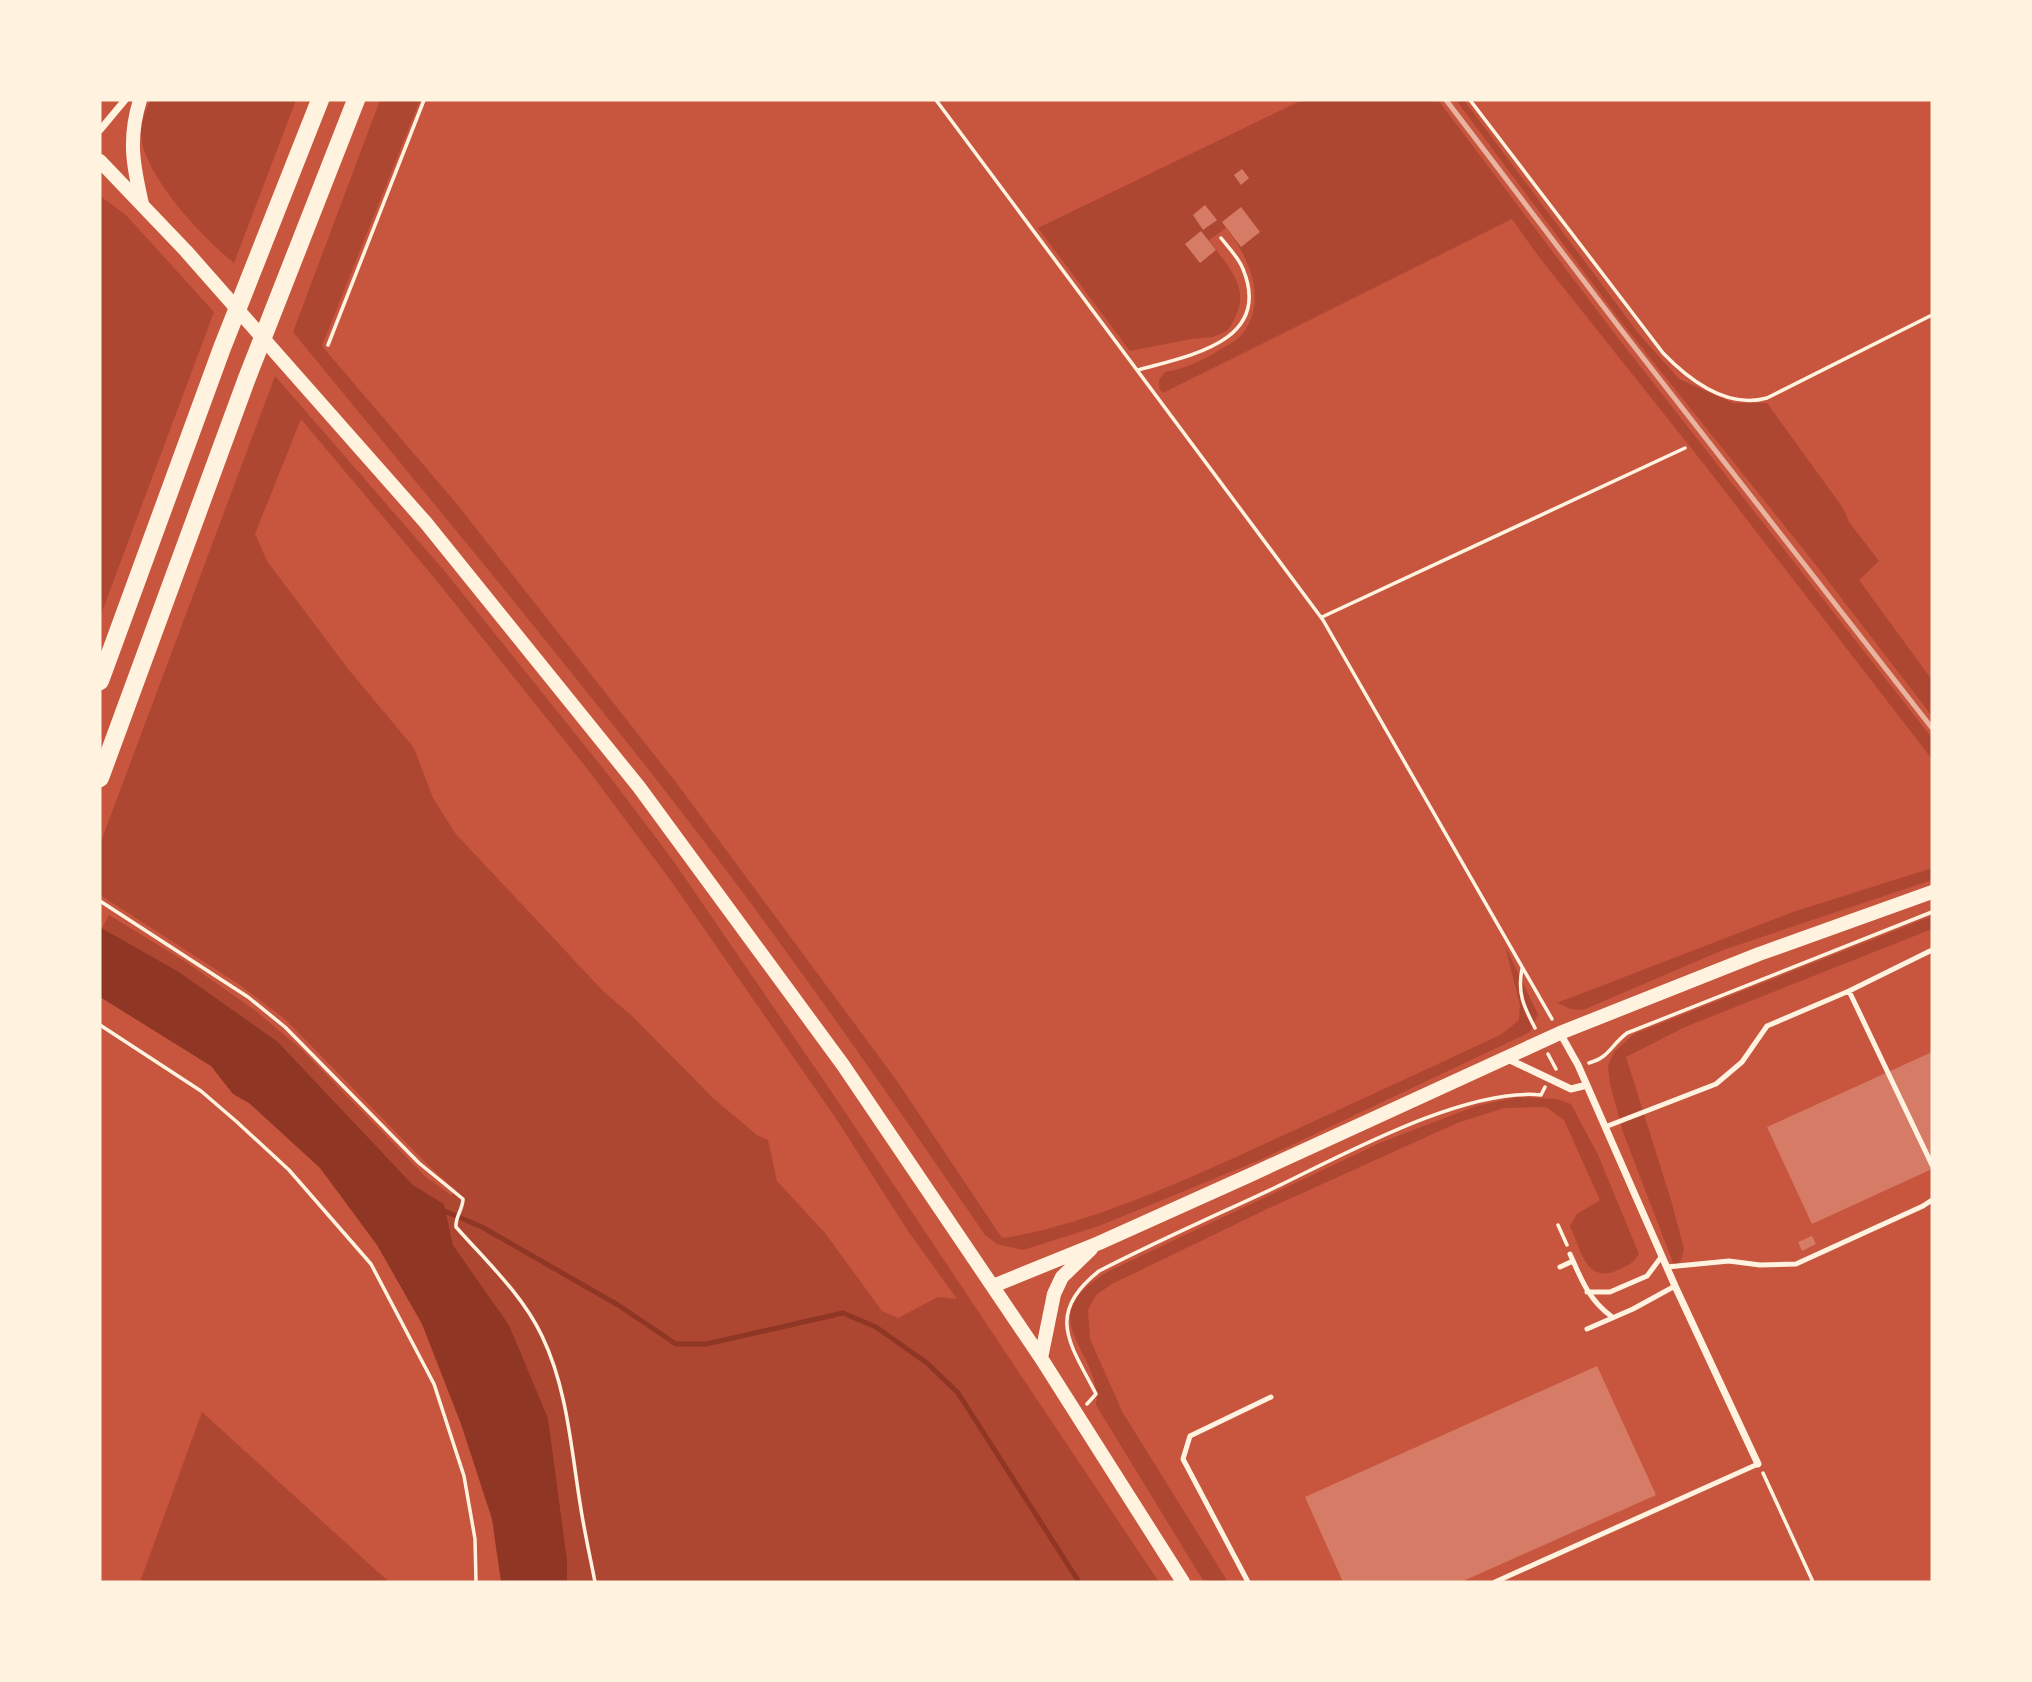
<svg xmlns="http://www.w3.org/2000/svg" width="2032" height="1682" viewBox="0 0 2032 1682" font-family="Barlow,sans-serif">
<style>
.green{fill:#ae4732;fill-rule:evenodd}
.water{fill:#8f3625}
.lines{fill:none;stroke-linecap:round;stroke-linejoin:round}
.stream{stroke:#8f3625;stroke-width:5}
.building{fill:#d67c66}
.path{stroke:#fff3e0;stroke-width:3.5}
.service{stroke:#fff3e0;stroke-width:5}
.minor{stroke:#fff3e0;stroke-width:7}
.secondary{stroke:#fff3e0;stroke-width:14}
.motorway{stroke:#fff3e0;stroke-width:18}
.rail{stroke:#e9b49f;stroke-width:5}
</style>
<rect width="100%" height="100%" fill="#c8553d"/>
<path class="green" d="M 151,100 L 296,100 L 234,263 C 203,238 145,177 141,136 C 140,123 145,111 151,100 Z
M 380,100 L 420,100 L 322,346 L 456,503 L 678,785 L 897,1081 L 1002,1238 C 1081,1227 1174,1185 1247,1152 C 1332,1113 1417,1074 1502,1034 L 1519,1020 L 1520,1005 L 1505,946 L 1538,1014 L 1530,1032 L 1262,1159 L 1099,1226 L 1023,1250 L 997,1244 L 985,1235 C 906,1120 827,1006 744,894 C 600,702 445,518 293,332 Z
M 1302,100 L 1438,100 L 1615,334 L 1932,738 L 1932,759 L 1707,468 L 1539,257 L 1512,219 L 1163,393 L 1159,388 L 1159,380 L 1165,372 C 1185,369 1204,360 1221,349 C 1228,345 1238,340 1243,333 C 1268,300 1249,257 1226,228 L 1209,240 C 1233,274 1255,291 1227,331 L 1213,337 L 1191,339 L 1130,351 L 1038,228 Z
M 1456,100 L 1464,100 L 1639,334 L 1679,379 L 1733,403 L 1767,403 L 1843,508 L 1849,522 L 1879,561 L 1859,580 L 1932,680 L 1932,716 L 1815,564 L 1622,323 Z
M 100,196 L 126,215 L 214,312 L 100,617 Z
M 275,376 L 442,568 L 610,777 L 672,859 L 835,1097 L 1159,1582 L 567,1582 L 567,1559 L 548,1418 L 509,1325 L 453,1245 L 444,1204 L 413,1185 L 278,1042 L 179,972 L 102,928 L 109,915 L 186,962 L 256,1011 L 301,1049 L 425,1176 L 451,1195 L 456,1190 L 432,1169 L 286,1020 L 240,985 L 100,895 L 100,844 ZM 301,419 L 436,580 L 589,771 L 671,881 L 837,1120 L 908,1231 L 957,1299 L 938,1297 L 898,1318 L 882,1311 L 825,1233 L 777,1181 L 768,1140 L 757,1135 L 714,1099 L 633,1017 L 603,991 L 455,833 L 433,798 L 414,748 L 349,670 L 267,561 L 255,534 Z
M 1932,868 L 1932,880 L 1723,950 L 1583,1010 L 1571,1009 L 1557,1003 L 1793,912 Z
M 1932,916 L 1932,929 L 1685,1027 L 1626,1057 L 1671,1200 L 1684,1249 L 1681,1260 L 1675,1268 L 1623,1132 L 1610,1084 L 1608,1066 L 1615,1051 L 1634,1034 Z
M 1518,1097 L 1556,1099 L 1571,1104 L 1598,1155 L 1639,1254 C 1634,1263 1627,1266 1618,1270 C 1586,1285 1581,1249 1570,1226 L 1577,1214 L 1600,1200 L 1564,1120 L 1546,1107 L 1504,1108 L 1457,1123 L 1267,1209 L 1112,1284 L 1096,1295 L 1088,1310 L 1090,1339 L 1123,1413 L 1228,1582 L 1204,1582 L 1096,1405 C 1103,1349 1025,1319 1111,1270 L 1382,1142 L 1476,1106 Z
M 202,1412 L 389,1582 L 140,1582 Z"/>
<path class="water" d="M 100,927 L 179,972 L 278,1042 L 413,1185 L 444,1204 L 453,1245 L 509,1325 L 548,1418 L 567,1559 L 567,1582 L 501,1582 L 492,1519 L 461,1424 L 422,1324 L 377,1245 L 320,1168 L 249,1103 L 233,1094 L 211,1066 L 100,997 Z"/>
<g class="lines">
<path class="stream" d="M 440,1209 L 482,1227 L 618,1305 L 676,1344 L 706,1344 L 843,1313 L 876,1327 L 927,1363 L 958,1393 L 1079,1582"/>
</g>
<path class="building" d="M 1242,169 L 1249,178 L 1241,185 L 1234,175 Z
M 1205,205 L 1217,220 L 1203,230 L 1193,215 Z
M 1241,207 L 1260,232 L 1241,247 L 1222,222 Z
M 1201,231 L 1216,250 L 1200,263 L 1185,244 Z
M 1932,1052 L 1932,1169 L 1812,1224 L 1767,1127 Z
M 1812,1236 L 1816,1244 L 1802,1251 L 1798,1242 Z
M 1597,1366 L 1656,1495 L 1461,1582 L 1343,1582 L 1305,1497 Z"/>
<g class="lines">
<path class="path" d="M 936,100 L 1323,620 L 1552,1019
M 1470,100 L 1663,353 C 1689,380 1727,409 1767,398 L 1932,315
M 328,345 L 424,100
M 1138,370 C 1188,356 1273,342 1243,269 C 1239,258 1228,247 1221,238
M 1322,617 L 1685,448
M 100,901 L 248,997 L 285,1027 L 419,1163 L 463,1199 C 463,1209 455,1217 456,1227 C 486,1261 522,1294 542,1336 C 567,1388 571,1447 580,1503 C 584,1530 590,1556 595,1582
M 1522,969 C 1517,993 1524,1007 1535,1028
M 100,1025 L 201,1091 L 237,1122 L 289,1170 L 371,1264 L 434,1384 L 464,1476 L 475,1539 L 476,1582
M 1548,1054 L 1556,1069
M 1589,1063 C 1610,1057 1610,1046 1627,1033 L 1932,912
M 1558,1225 L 1567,1245
M 1087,1404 L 1096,1394 C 1071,1345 1044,1314 1099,1271 C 1155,1242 1214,1216 1272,1189 C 1341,1156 1465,1087 1541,1095 L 1545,1087
M 1763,1473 L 1813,1582"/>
<path class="service" d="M 1849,991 L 1932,1165
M 1605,1127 L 1716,1084 L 1742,1062 L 1767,1026 L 1849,991 L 1932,950
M 1570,1254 C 1581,1279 1589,1300 1611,1316
M 1560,1267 L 1573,1261
M 1667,1267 L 1729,1261 L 1760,1265 L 1796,1264 L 1923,1206 L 1932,1200
M 1587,1292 L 1610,1292 L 1647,1276 L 1662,1256
M 1587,1329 L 1633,1309 L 1675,1286
M 1248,1582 L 1183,1459 L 1190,1436 L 1271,1397
M 1495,1582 L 1758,1464"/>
<path class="minor" d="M 100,130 L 125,100
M 1560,1033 L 1578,1065 L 1675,1286 L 1758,1464
M 1508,1059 L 1571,1089 L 1587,1085"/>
<path class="secondary" d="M 140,100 C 128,139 133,165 142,204
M 100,161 L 186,251 L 426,523 L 639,787 L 843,1065 L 1041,1358 L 1183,1582
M 993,1286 L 1099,1243 L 1248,1176 L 1560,1033 L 1759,954 L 1932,892
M 1041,1358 L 1054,1294 L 1062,1277 L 1091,1249"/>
<path class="motorway" d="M 100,681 L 222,348 L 320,100
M 100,778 L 247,378 L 356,100"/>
<path class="rail" d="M 1446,100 L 1619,327 L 1932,728"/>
</g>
<rect width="2032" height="1682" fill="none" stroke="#fff3e0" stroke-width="203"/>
</svg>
